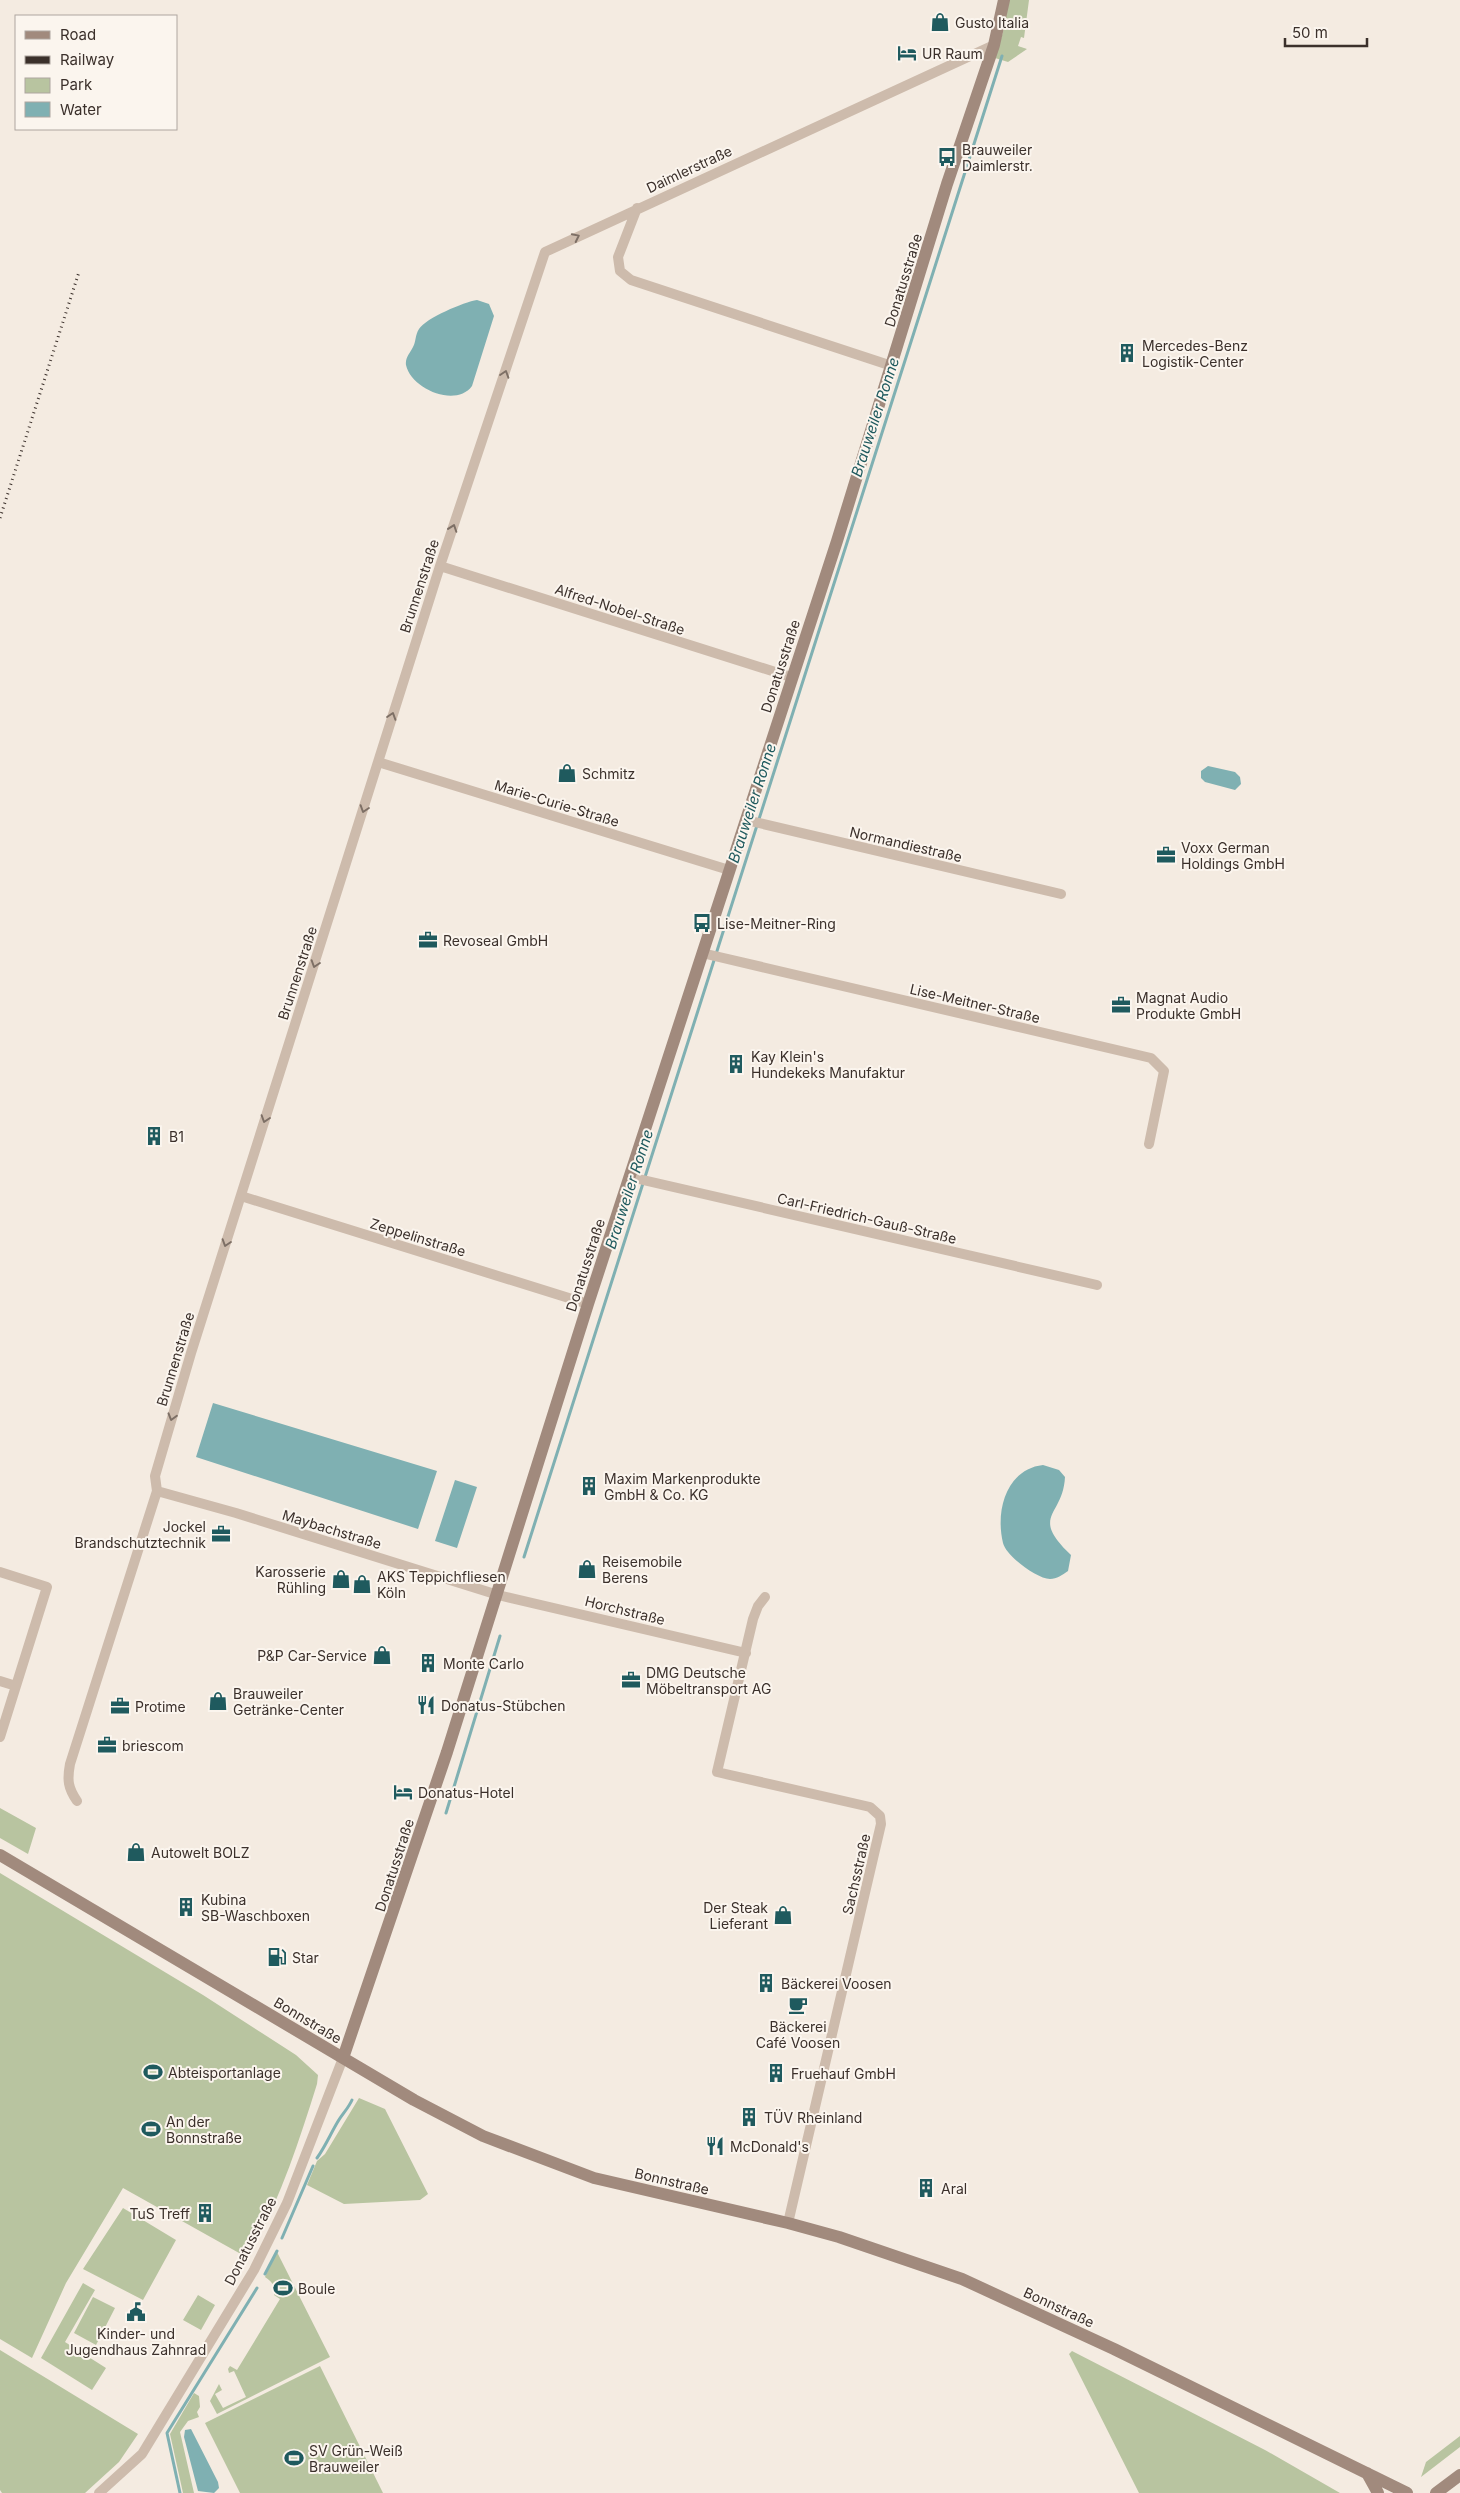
<svg xmlns="http://www.w3.org/2000/svg" width="1460" height="2493" viewBox="0 0 1460 2493" font-family="Inter,sans-serif">
<style>
.green{fill:#b8c4a0}
.water{fill:#7fb0b2}
.lines{fill:none;stroke-linecap:round;stroke-linejoin:round}
.stream{stroke:#7fb0b2;stroke-width:3}
.street{stroke:#cdbbac;stroke-width:10}
.secondary{stroke:#a18a7d;stroke-width:12}
.rail{stroke:#3b302b;stroke-width:3;stroke-dasharray:1 4;stroke-linecap:butt}
.oneway{stroke:#7d6f65}
.labels{text-anchor:middle;dominant-baseline:central;stroke-width:4;stroke-linejoin:round;paint-order:stroke}
.poi-label{font-size:14px;fill:#3b302b;stroke:#fbf5ee;text-anchor:start}
.street-label{font-size:14px;fill:#3b302b;stroke:#fbf5ee}
.water-label{font-size:15px;font-style:italic;fill:#1f5a5e;stroke:#fbf5ee}
</style>
<rect width="100%" height="100%" fill="#f4ebe1"/>
<path class="green" d="M 1009,0 L 1029,0 L 1024,38 L 1021,37 L 1018,46 L 1027,49 L 1008,62 L 995,58 L 1003,32 Z
M 0,1808 L 36,1828 L 28,1854 L 0,1838 Z
M 0,1873 L 203,1995 L 296,2055 L 318,2075 L 317,2084 C 298,2145 279,2202 248,2258 L 123,2188 L 66,2283 L 32,2358 L 0,2339 Z
M 359,2098 L 385,2109 L 428,2194 L 420,2200 L 344,2204 L 307,2185 L 317,2161 L 325,2154 Z
M 123,2208 L 176,2240 L 143,2300 L 83,2269 Z
M 277,2252 L 330,2357 L 217,2414 L 210,2401 L 219,2384 L 222,2390 L 215,2394 L 223,2408 L 246,2397 L 234,2371 L 229,2373 L 228,2369 L 230,2366 L 237,2370 L 280,2299 L 274,2295 C 276,2286 272,2282 265,2277 Z
M 83,2283 L 95,2290 L 65,2342 L 106,2368 L 92,2390 L 41,2358 Z
M 198,2295 L 215,2305 L 201,2330 L 183,2320 Z
M 93,2297 L 115,2308 L 96,2345 L 74,2333 Z
M 0,2350 L 138,2434 L 119,2462 L 85,2493 L 2,2493 L 0,2490 Z
M 1072,2351 L 1265,2450 L 1340,2493 L 1139,2493 L 1069,2354 Z
M 320,2366 L 383,2493 L 240,2493 L 205,2423 Z
M 194,2393 L 199,2396 L 200,2407 L 197,2412 L 199,2417 L 188,2421 L 180,2432 L 194,2493 L 183,2493 L 170,2434 Z
M 1460,2436 L 1460,2447 L 1421,2477 L 1426,2462 Z"/>
<path class="water" d="M 477,300 L 489,304 L 494,316 L 472,386 C 456,408 411,389 406,365 C 405,358 410,353 413,347 C 416,342 415,335 419,329 C 426,318 464,302 477,300 Z
M 1208,766 L 1235,772 L 1240,777 L 1241,784 L 1235,790 L 1205,782 L 1201,778 L 1201,771 Z
M 213,1403 L 437,1471 L 418,1529 L 196,1457 Z
M 1043,1465 L 1059,1470 L 1065,1477 C 1063,1517 1029,1515 1071,1555 L 1068,1571 C 1062,1575 1057,1579 1050,1579 C 1037,1579 1006,1556 1003,1543 C 995,1510 1007,1469 1043,1465 Z
M 455,1480 L 477,1487 L 457,1548 L 435,1541 Z
M 191,2429 L 218,2482 L 219,2488 L 214,2493 L 198,2491 L 184,2437 L 185,2430 Z"/>
<g class="lines">
<path class="stream" d="M 524,1557 L 1002,56
M 446,1813 L 500,1636
M 317,2158 C 325,2147 330,2135 337,2123 C 342,2114 348,2109 352,2100
M 282,2238 L 313,2166
M 265,2274 L 277,2251
M 180,2493 L 167,2433 L 257,2288"/>
<path class="street" d="M 637,208 L 618,257 L 620,271 L 631,280 L 892,366
M 440,566 L 791,677
M 378,762 L 729,870
M 746,820 L 1061,894
M 702,953 L 1151,1058 L 1164,1071 L 1149,1144
M 630,1177 L 1097,1285
M 241,1196 L 588,1304
M 157,1491 L 236,1513 L 498,1595 L 746,1653
M 0,1572 L 47,1587 L 0,1737
M 765,1597 L 758,1606 L 753,1619 L 717,1772 L 870,1807 L 880,1816 L 881,1824 L 788,2223
M 0,1681 L 16,1686
M 77,1801 C 68,1788 67,1780 70,1764 L 157,1491 L 155,1476 L 191,1353 L 440,566 L 545,252 L 994,45
M 99,2493 L 142,2454 L 254,2270 L 287,2203 L 343,2058"/>
<path class="secondary" d="M 0,1855 L 414,2100 L 483,2136 L 594,2178 L 788,2223 L 839,2237 L 962,2279 L 1114,2349 L 1407,2493
M 343,2058 L 447,1752 L 588,1304 L 837,541 L 947,184 L 994,45 L 1004,0
M 1367,2473 L 1378,2493
M 1436,2493 L 1460,2475"/>
<path class="rail" d="M 0,518 L 79,272"/>
</g>
<defs><path id="oneway-chevron" d="M-2-3.5L2.5 0L-2 3.5" fill="none" stroke-width="1.6" stroke-linecap="round" stroke-linejoin="round" transform="scale(1.25)"/></defs>
<g class="oneway">
<use href="#oneway-chevron" transform="translate(576 237) rotate(-26)"/>
<use href="#oneway-chevron" transform="translate(505 374) rotate(-72)"/>
<use href="#oneway-chevron" transform="translate(453 528) rotate(-71)"/>
<use href="#oneway-chevron" transform="translate(392 716) rotate(-72)"/>
<use href="#oneway-chevron" transform="translate(364 809) rotate(108)"/>
<use href="#oneway-chevron" transform="translate(315 964) rotate(108)"/>
<use href="#oneway-chevron" transform="translate(265 1119) rotate(108)"/>
<use href="#oneway-chevron" transform="translate(226 1243) rotate(108)"/>
<use href="#oneway-chevron" transform="translate(172 1417) rotate(106)"/>
</g>
<defs>
<g id="shop-bare" transform="scale(1.5)"><path d="M-5-2.5h2.3a2.7 3.5 0 0 1 5.4 0H5L5.5 6h-11ZM-1.5-2.5h3a1.5 2.3 0 0 0-3 0Z" fill="#1f5a5e" stroke="#fbf5ee" stroke-width="2.5" paint-order="stroke"/></g>
<g id="hotel-bare" transform="scale(1.5)"><path d="M-6-4.5h1.5V1H6V5H4.5V3h-9V5H-6ZM-4 0a1.8 1.8 0 1 1 3.6 0ZM.5 0V-2.5h3Q6-2.5 6 0Z" fill="#1f5a5e" stroke="#fbf5ee" stroke-width="2.5" paint-order="stroke"/></g>
<g id="bus-bare" transform="scale(1.5)"><path d="M-5-6H5V4H4V6H2V4H-2V6H-4V4H-5ZM-3.5-4V0h7V-4ZM-3.5 1.2v1.5H-2V1.2ZM2 1.2v1.5H3.5V1.2Z" fill="#1f5a5e" stroke="#fbf5ee" stroke-width="2.5" paint-order="stroke"/></g>
<g id="building-bare" transform="scale(1.5)"><path d="M-4-6H4V6H1V3H-1V6H-4ZM-2.5-4.3h1.7v1.8h-1.7ZM.8-4.3h1.7v1.8H.8ZM-2.5-1h1.7V.8h-1.7ZM.8-1h1.7V.8H.8Z" fill="#1f5a5e" stroke="#fbf5ee" stroke-width="2.5" paint-order="stroke"/></g>
<g id="office-bare" transform="scale(1.5)"><path d="M-6-3h4V-5.5h4V-3h4V5H-6ZM-1-4.5V-3h2v-1.5ZM-6 0V1H6V0Z" fill="#1f5a5e" stroke="#fbf5ee" stroke-width="2.5" paint-order="stroke"/></g>
<g id="restaurant-bare" transform="scale(1.5)"><path d="M-5-6h1v4h1v-4h1v4h1v-4h1v5L-1.5 .5V6h-2V.5L-5-1ZM5-6V6H3V1.5H1.5Q1.5-4 5-6Z" fill="#1f5a5e" stroke="#fbf5ee" stroke-width="2.5" paint-order="stroke"/></g>
<g id="fuel-bare" transform="scale(1.5)"><path d="M-5.5-6h7V0h2V4h1.3V-2.5L3-4.5l.8-.8L6-3V5H2.5V1h-1V6h-7ZM-4.2-4.7v3.2H.2V-4.7Z" fill="#1f5a5e" stroke="#fbf5ee" stroke-width="2.5" paint-order="stroke"/></g>
<g id="cafe-bare" transform="scale(1.5)"><path d="M-5.5-4.5H6V0H3Q3 3.5 0 3.5H-2.5Q-5.5 3.5-5.5 0ZM3-3.2v2h1.7v-2ZM-6 4.5H4V6H-6Z" fill="#1f5a5e" stroke="#fbf5ee" stroke-width="2.5" paint-order="stroke"/></g>
<g id="stadium-bare" transform="scale(1.5)"><path d="M0-5a6.5 5 0 1 0 0 10a6.5 5 0 1 0 0-10ZM-3.5-1.8h7v3.6h-7Z" fill="#1f5a5e" stroke="#fbf5ee" stroke-width="2.5" paint-order="stroke"/></g>
<g id="civic-bare" transform="scale(1.5)"><path d="M-.6-6.5H3V-4.5H.6V-3L4-1V1h2V6H-6V1h2V-1L-.6-3ZM-1.2 2.5V6h2.4V2.5Z" fill="#1f5a5e" stroke="#fbf5ee" stroke-width="2.5" paint-order="stroke"/></g>
</defs>
<g fill-rule="evenodd">
<use href="#shop-bare" x="940" y="22"/>
<use href="#hotel-bare" x="907" y="53"/>
<use href="#bus-bare" x="947" y="157"/>
<use href="#building-bare" x="1127" y="353"/>
<use href="#shop-bare" x="567" y="773"/>
<use href="#office-bare" x="1166" y="855"/>
<use href="#bus-bare" x="702" y="923"/>
<use href="#office-bare" x="428" y="940"/>
<use href="#office-bare" x="1121" y="1005"/>
<use href="#building-bare" x="736" y="1064"/>
<use href="#building-bare" x="154" y="1136"/>
<use href="#building-bare" x="589" y="1486"/>
<use href="#office-bare" x="221" y="1534"/>
<use href="#shop-bare" x="587" y="1569"/>
<use href="#shop-bare" x="341" y="1579"/>
<use href="#shop-bare" x="362" y="1584"/>
<use href="#shop-bare" x="382" y="1655"/>
<use href="#building-bare" x="428" y="1663"/>
<use href="#office-bare" x="631" y="1680"/>
<use href="#shop-bare" x="218" y="1701"/>
<use href="#restaurant-bare" x="426" y="1705"/>
<use href="#office-bare" x="120" y="1706"/>
<use href="#office-bare" x="107" y="1745"/>
<use href="#hotel-bare" x="403" y="1792"/>
<use href="#shop-bare" x="136" y="1852"/>
<use href="#building-bare" x="186" y="1907"/>
<use href="#shop-bare" x="783" y="1915"/>
<use href="#fuel-bare" x="277" y="1957"/>
<use href="#building-bare" x="766" y="1983"/>
<use href="#cafe-bare" x="798" y="2005"/>
<use href="#stadium-bare" x="153" y="2072"/>
<use href="#building-bare" x="776" y="2073"/>
<use href="#building-bare" x="749" y="2117"/>
<use href="#stadium-bare" x="151" y="2129"/>
<use href="#restaurant-bare" x="715" y="2146"/>
<use href="#building-bare" x="926" y="2188"/>
<use href="#building-bare" x="205" y="2213"/>
<use href="#stadium-bare" x="283" y="2288"/>
<use href="#civic-bare" x="136" y="2312"/>
<use href="#stadium-bare" x="294" y="2458"/>
</g>
<g class="labels">
<g class="poi-label">
<text x="955" y="22">Gusto Italia</text>
<text x="922" y="53">UR Raum</text>
<text x="962" y="149">Brauweiler<tspan x="962" dy="16">Daimlerstr.</tspan></text>
<text x="1142" y="345">Mercedes-Benz<tspan x="1142" dy="16">Logistik-Center</tspan></text>
<text x="582" y="773">Schmitz</text>
<text x="1181" y="847">Voxx German<tspan x="1181" dy="16">Holdings GmbH</tspan></text>
<text x="717" y="923">Lise-Meitner-Ring</text>
<text x="443" y="940">Revoseal GmbH</text>
<text x="1136" y="997">Magnat Audio<tspan x="1136" dy="16">Produkte GmbH</tspan></text>
<text x="751" y="1056">Kay Klein's<tspan x="751" dy="16">Hundekeks Manufaktur</tspan></text>
<text x="169" y="1136">B1</text>
<text x="604" y="1478">Maxim Markenprodukte<tspan x="604" dy="16">GmbH &amp; Co. KG</tspan></text>
<text x="206" y="1526" text-anchor="end">Jockel<tspan x="206" dy="16">Brandschutztechnik</tspan></text>
<text x="602" y="1561">Reisemobile<tspan x="602" dy="16">Berens</tspan></text>
<text x="326" y="1571" text-anchor="end">Karosserie<tspan x="326" dy="16">Rühling</tspan></text>
<text x="377" y="1576">AKS Teppichfliesen<tspan x="377" dy="16">Köln</tspan></text>
<text x="367" y="1655" text-anchor="end">P&amp;P Car-Service</text>
<text x="443" y="1663">Monte Carlo</text>
<text x="646" y="1672">DMG Deutsche<tspan x="646" dy="16">Möbeltransport AG</tspan></text>
<text x="233" y="1693">Brauweiler<tspan x="233" dy="16">Getränke-Center</tspan></text>
<text x="441" y="1705">Donatus-Stübchen</text>
<text x="135" y="1706">Protime</text>
<text x="122" y="1745">briescom</text>
<text x="418" y="1792">Donatus-Hotel</text>
<text x="151" y="1852">Autowelt BOLZ</text>
<text x="201" y="1899">Kubina<tspan x="201" dy="16">SB-Waschboxen</tspan></text>
<text x="768" y="1907" text-anchor="end">Der Steak<tspan x="768" dy="16">Lieferant</tspan></text>
<text x="292" y="1957">Star</text>
<text x="781" y="1983">Bäckerei Voosen</text>
<text x="798" y="2026" text-anchor="middle">Bäckerei<tspan x="798" dy="16">Café Voosen</tspan></text>
<text x="168" y="2072">Abteisportanlage</text>
<text x="791" y="2073">Fruehauf GmbH</text>
<text x="764" y="2117">TÜV Rheinland</text>
<text x="166" y="2121">An der<tspan x="166" dy="16">Bonnstraße</tspan></text>
<text x="730" y="2146">McDonald's</text>
<text x="941" y="2188">Aral</text>
<text x="190" y="2213" text-anchor="end">TuS Treff</text>
<text x="298" y="2288">Boule</text>
<text x="136" y="2333" text-anchor="middle">Kinder- und<tspan x="136" dy="16">Jugendhaus Zahnrad</tspan></text>
<text x="309" y="2450">SV Grün-Weiß<tspan x="309" dy="16">Brauweiler</tspan></text>
</g>
<g class="street-label">
<text transform="translate(689 169) rotate(-25)">Daimlerstraße</text>
<text transform="translate(903 280) rotate(-73)">Donatusstraße</text>
<text transform="translate(419 586) rotate(-72)">Brunnenstraße</text>
<text transform="translate(620 609) rotate(18)">Alfred-Nobel-Straße</text>
<text transform="translate(780 666) rotate(-72)">Donatusstraße</text>
<text transform="translate(557 803) rotate(17)">Marie-Curie-Straße</text>
<text transform="translate(906 844) rotate(13)">Normandiestraße</text>
<text transform="translate(297 973) rotate(-72)">Brunnenstraße</text>
<text transform="translate(975 1003) rotate(13)">Lise-Meitner-Straße</text>
<text transform="translate(867 1218) rotate(13)">Carl-Friedrich-Gauß-Straße</text>
<text transform="translate(418 1237) rotate(17)">Zeppelinstraße</text>
<text transform="translate(585 1265) rotate(-72)">Donatusstraße</text>
<text transform="translate(175 1359) rotate(-73)">Brunnenstraße</text>
<text transform="translate(332 1529) rotate(17)">Maybachstraße</text>
<text transform="translate(625 1610) rotate(14)">Horchstraße</text>
<text transform="translate(394 1865) rotate(-72)">Donatusstraße</text>
<text transform="translate(856 1874) rotate(-77)">Sachsstraße</text>
<text transform="translate(308 2020) rotate(31)">Bonnstraße</text>
<text transform="translate(672 2181) rotate(13)">Bonnstraße</text>
<text transform="translate(250 2241) rotate(-63)">Donatusstraße</text>
<text transform="translate(1059 2307) rotate(25)">Bonnstraße</text>
</g>
<g class="water-label">
<text transform="translate(875 417) rotate(-72)">Brauweiler Ronne</text>
<text transform="translate(752 803) rotate(-72)">Brauweiler Ronne</text>
<text transform="translate(629 1189) rotate(-72)">Brauweiler Ronne</text>
</g>
</g>
<rect x="15" y="15" width="162" height="115" fill="#fbf5ee" stroke="#aea6a0"/>
<rect x="25" y="31" width="25" height="8" fill="#a18a7d" stroke="#aea6a0"/>
<text x="60" y="40" font-size="15" fill="#3b302b">Road</text>
<rect x="25" y="56" width="25" height="8" fill="#3b302b" stroke="#aea6a0"/>
<text x="60" y="65" font-size="15" fill="#3b302b">Railway</text>
<rect x="25" y="78" width="25" height="15" fill="#b8c4a0" stroke="#aea6a0"/>
<text x="60" y="90" font-size="15" fill="#3b302b">Park</text>
<rect x="25" y="102" width="25" height="15" fill="#7fb0b2" stroke="#aea6a0"/>
<text x="60" y="115" font-size="15" fill="#3b302b">Water</text>
<path d="M1285 38v8h82v-8" fill="none" stroke="#3b302b" stroke-width="2.5"/>
<text x="1292" y="38" font-size="15" fill="#3b302b" stroke="#fbf5ee" stroke-width="4" paint-order="stroke">50 m</text>
</svg>
